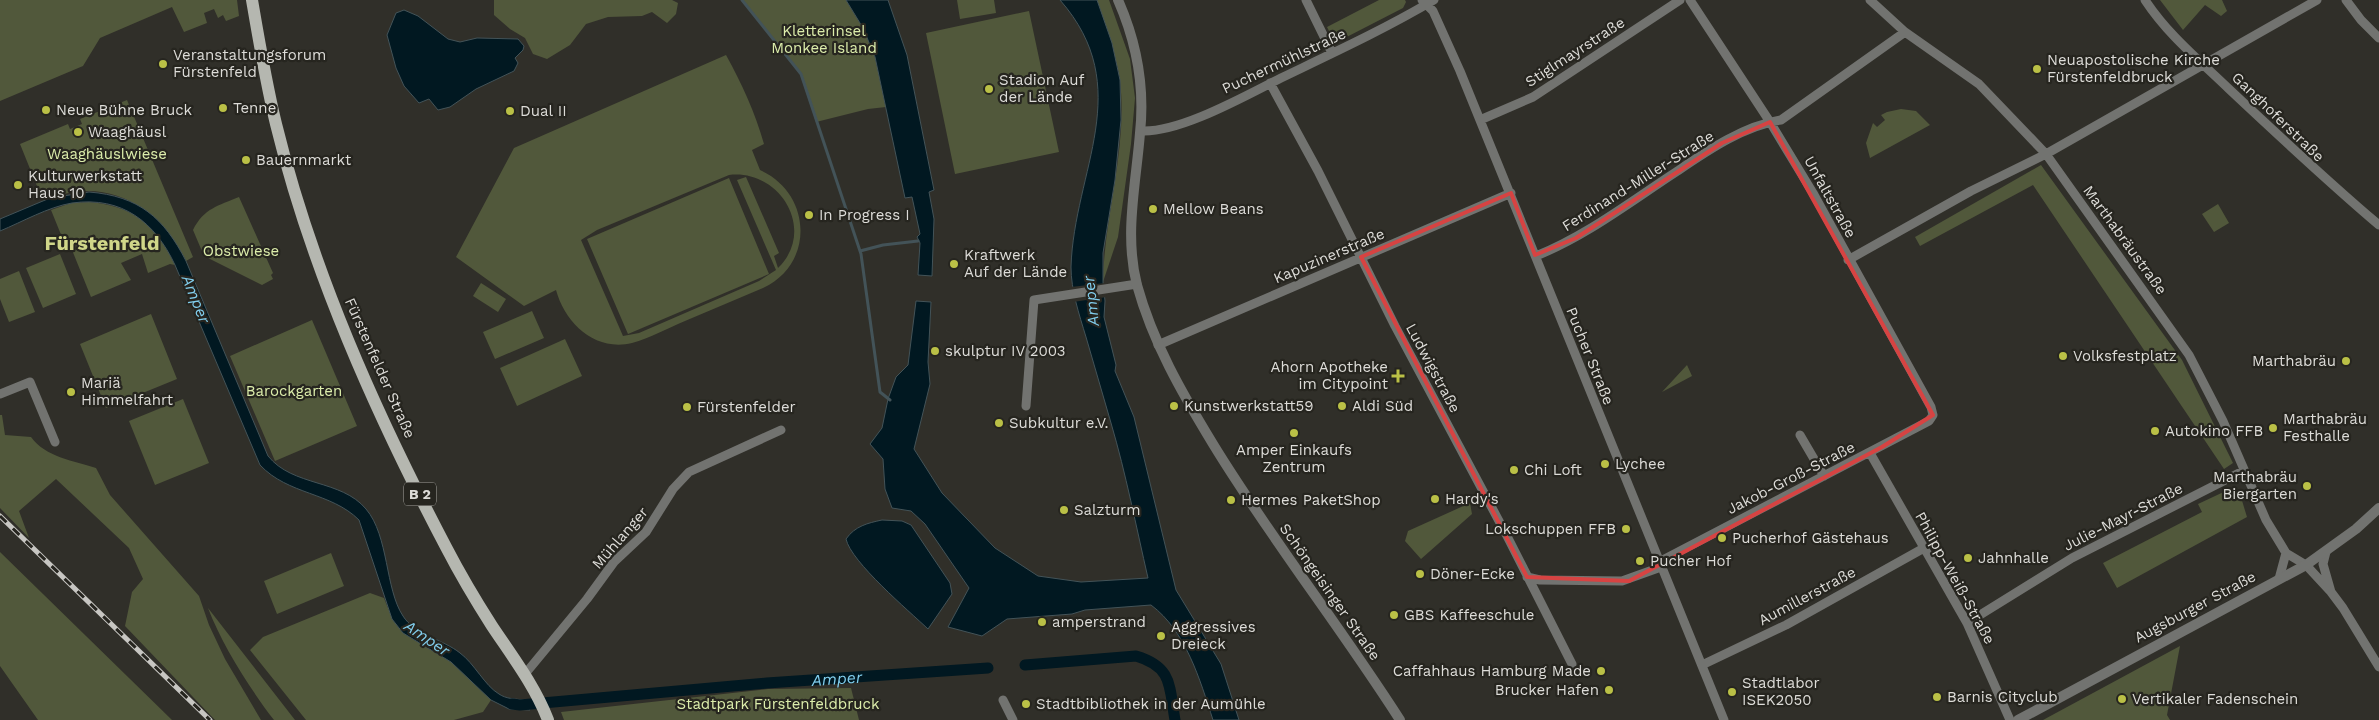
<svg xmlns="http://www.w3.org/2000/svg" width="2379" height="720" viewBox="0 0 2379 720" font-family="'Work Sans',sans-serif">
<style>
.green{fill:#51583b;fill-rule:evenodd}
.water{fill:#011821;stroke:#435358}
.pier{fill:#302f29}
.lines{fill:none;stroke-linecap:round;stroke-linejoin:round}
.stream{stroke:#435358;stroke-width:3}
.canal{stroke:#011821;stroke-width:11}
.minor{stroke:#727370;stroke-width:9}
.tertiary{stroke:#727370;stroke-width:10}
.primary{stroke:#b5b7b0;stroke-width:12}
.rail-casing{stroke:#c7c6c2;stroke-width:5}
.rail{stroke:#26251f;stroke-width:3;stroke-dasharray:9;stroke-linecap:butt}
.marked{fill:none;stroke:#d74342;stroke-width:4;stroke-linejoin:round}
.poi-dot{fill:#bac046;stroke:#26251f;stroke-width:2}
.labels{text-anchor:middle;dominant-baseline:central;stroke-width:4.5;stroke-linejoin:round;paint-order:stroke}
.shield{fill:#26251f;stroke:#a6a5a0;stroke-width:1}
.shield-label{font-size:14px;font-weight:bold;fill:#dddcd8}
.park-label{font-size:15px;fill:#dcedab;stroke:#26251f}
.street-label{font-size:15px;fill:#dddcd8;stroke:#26251f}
.poi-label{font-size:15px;fill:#dddcd8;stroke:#26251f;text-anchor:start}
.water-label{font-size:16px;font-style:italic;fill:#81cdec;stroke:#26251f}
.district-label{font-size:20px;font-weight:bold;fill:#d0d689;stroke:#26251f}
</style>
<rect width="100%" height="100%" fill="#302f29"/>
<path class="green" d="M 0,0 L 237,0 L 239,16 L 226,21 L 223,15 L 218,18 L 214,9 L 204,13 L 207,23 L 184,32 L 172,7 L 100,38 L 83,66 L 0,101 Z
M 494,0 L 672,0 L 678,3 L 676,14 L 667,23 L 652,12 L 642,16 L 608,17 L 586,24 L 570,45 L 547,59 L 533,54 L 525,38 L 510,29 L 494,15 Z
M 742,0 L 846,0 L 863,28 L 875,57 L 886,107 L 868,109 L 816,122 L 801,74 Z
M 957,0 L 994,0 L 996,13 L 960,19 Z
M 1097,0 L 1109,0 L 1130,59 L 1135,98 L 1131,144 L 1118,237 L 1103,282 C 1104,215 1128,148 1120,81 C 1117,57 1104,24 1097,0 Z
M 1379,0 L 1405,0 L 1406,2 L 1403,8 L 1335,43 L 1327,27 Z
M 2160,0 L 2222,0 L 2227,11 L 2221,16 L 2205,5 L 2183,30 Z
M 1029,11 L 1059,152 L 955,174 L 926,33 Z
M 726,55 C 742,84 755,112 764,144 L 752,150 L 760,170 C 812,193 815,264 763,288 C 737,299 711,310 685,321 C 668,328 650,338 632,343 C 595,352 565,323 556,290 L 524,306 L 456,257 L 514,148 ZM 729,175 C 780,169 817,230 778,268 L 774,256 L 779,253 L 746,177 L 737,180 L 776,270 L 759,281 L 639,333 L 623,336 L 581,240 L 597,230 Z
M 127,100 L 193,257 L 186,261 C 157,205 106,174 43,201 L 20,144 L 68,124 L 70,129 L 82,124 L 80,119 Z
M 1901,109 L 1916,111 L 1930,125 L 1870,158 L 1866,143 L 1873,123 L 1877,127 L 1885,120 L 1881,115 L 1887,112 Z
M 2041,165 L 2182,360 L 2233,463 L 2224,469 L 2033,185 L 1920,246 L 1915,237 Z
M 729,178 L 769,274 L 628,334 L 587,239 Z
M 239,197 L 273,273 L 271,275 L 273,279 L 262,285 L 204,256 L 193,230 C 204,208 218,206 239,197 Z
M 89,202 C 134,206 156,225 175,265 L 170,264 L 148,273 L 142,254 L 121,263 L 131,280 L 91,297 L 70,245 L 66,247 L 51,210 L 71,203 Z
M 2218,204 L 2229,223 L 2214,232 L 2202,214 Z
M 60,254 L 76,294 L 43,308 L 26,268 Z
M 19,271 L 35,312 L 9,322 L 0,299 L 0,279 Z
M 481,283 L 506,299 L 498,312 L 473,296 Z
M 532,311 L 544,338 L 495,359 L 483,332 Z
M 151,314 L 177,379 L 106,408 L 80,344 Z
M 312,320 L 357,426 L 275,461 L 230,356 Z
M 565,339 L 582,376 L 517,406 L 500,368 Z
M 1687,365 L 1692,376 L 1662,392 Z
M 183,399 L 209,463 L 155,485 L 129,421 Z
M 0,415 L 2,415 L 5,435 L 31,437 C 45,457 75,461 96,468 L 110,495 L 199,596 L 209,625 L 225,659 L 261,720 L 215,720 L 125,626 L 132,592 L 143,579 L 129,548 L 56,479 L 19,511 L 29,538 L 0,508 Z
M 2230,489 L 2240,494 L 2247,517 L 2117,588 L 2103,563 L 2202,512 L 2198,504 Z
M 1470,503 L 1472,514 L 1421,559 L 1405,541 L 1408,531 Z
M 0,552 L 172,720 L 38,720 L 0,666 Z
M 331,553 L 344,586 L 277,614 L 264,581 Z
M 370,593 L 384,598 C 402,647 418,635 452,662 C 466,673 478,688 491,700 L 483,712 L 454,720 L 306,720 L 250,650 L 263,637 Z
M 208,608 L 295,720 L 274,720 C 250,689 222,645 208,608 Z
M 2180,646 L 2167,715 L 2170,720 L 2043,720 Z
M 851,688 L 859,720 L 564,720 L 561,712 L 768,689 Z"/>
<path class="water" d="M 846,0 L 888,0 L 907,55 L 934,190 L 929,192 L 934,219 L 932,276 L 918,275 L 920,243 L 917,237 L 920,234 L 912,197 L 905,198 L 875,57 L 863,28 Z
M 1060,0 L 1097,0 L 1112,43 L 1120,80 L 1121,120 L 1115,180 L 1103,253 L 1103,282 L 1105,301 L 1104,317 L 1116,365 L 1115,371 L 1134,417 L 1176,590 L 1221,664 L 1239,720 L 1213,720 C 1200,680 1186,631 1151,605 L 1085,610 L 1072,614 L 1007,619 L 982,636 L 948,627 L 969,588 L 925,524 L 911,511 L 892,508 L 885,489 L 883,459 L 870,444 L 882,428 L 888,399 L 896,377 L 908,365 L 916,301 L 931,302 L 928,362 L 930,384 L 914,449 L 942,493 L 995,548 L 1038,576 L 1081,582 L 1148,578 C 1136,526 1126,474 1111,423 C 1103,394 1094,366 1086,337 C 1079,314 1071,290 1071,267 C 1074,170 1137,88 1060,0 Z
M 404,10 L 418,16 L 448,39 L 460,42 L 477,38 L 518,39 L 524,46 L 523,50 L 515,58 L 518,63 L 514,71 L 476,89 L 450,107 L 438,110 L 429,99 L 419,103 L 404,86 L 396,68 L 387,35 L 396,13 Z
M 89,192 C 139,196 164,218 186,261 L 268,456 C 293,487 341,479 366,509 C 389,536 385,589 403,616 C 414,634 444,640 460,653 C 474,663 485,686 499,694 C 506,699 516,699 524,700 L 530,710 L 509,709 L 491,700 L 451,662 L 403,633 L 392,619 L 359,520 C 331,492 288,495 260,465 L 175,265 C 155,222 122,196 72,203 C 48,207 22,222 0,231 L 0,219 L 50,198 Z
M 882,520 L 902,521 L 911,525 L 950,583 L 952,594 L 928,629 C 909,611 851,562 846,539 C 855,526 868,523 882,520 Z"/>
<path class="pier" d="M 1105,283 L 1107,297 L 1073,302 L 1071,287 Z"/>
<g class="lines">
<path class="stream" d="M 742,0 L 801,74 L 861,254 L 880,392 L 890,400
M 860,251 L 883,245 L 918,241"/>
<g class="canal">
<path d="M 1025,665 L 1136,656 C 1173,667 1169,686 1175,720"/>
<path id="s1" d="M 512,704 L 520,705 L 767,683 L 988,668"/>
</g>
<path class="minor" d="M 1306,0 L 1332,53
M 1422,0 L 1433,11 L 1460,71 L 1724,720
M 1870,0 L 1905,32 L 1979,84 L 2046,154 L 2189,355 L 2223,421 L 2266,520 L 2286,553 L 2306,565 L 2331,592 L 2343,608 L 2379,667
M 2145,0 C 2168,35 2199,60 2229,89 C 2278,135 2327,181 2379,225
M 2346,0 L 2361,20 L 2379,38
M 1270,83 L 1318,171 L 1395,326 L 1507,536 L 1572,664
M 1480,120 L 1533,97 L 1680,0
M 1141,131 C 1180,133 1245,96 1281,78 C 1333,53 1385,29 1434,0
M 1536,256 C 1586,236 1630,202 1676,172 C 1707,151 1743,126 1781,120 L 1905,32
M 1848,260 L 1971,191 L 2046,154 L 2317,0
M 1158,345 L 1511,193
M 0,394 L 30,382 L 55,442
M 1026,406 L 1034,300 L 1137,284
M 1800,435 L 1824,476
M 1870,453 L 1967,623 L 2010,720
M 2326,552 L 2323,564 L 2331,592
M 1659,562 L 1929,421 L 1933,415 L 1931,407 L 1813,193 L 1770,122 L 1690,0
M 1527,577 L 1540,580 L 1622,581 L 1661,567
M 2279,579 L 2286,553
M 1967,623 L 2072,558 L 2243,471
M 1702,665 L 1786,625 L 1924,548
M 525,674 L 587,599 L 614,562 L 646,532 L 673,489 L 689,472 L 781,430
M 1003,700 L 1013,720"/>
<path class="tertiary" d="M 1118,0 C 1137,43 1145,86 1140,133 C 1136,184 1124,235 1137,285 C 1153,343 1182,393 1213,444 C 1271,539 1340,626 1400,720
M 2018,720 L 2306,565 L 2356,529 L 2379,508"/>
<path class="primary" d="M 252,0 C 259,41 266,83 276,124 C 312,271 376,414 446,547 C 460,574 476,601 492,626 C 512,656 535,686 548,720"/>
<g class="rail-casing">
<path id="rail" d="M 0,516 L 210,720"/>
</g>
<use href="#rail" class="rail"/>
</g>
<path class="marked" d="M 1770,122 L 1933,415 L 1882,447 L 1629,581 L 1527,577 L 1361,257 L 1511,193 L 1535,255 L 1576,238 L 1722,143 Z"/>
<g class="poi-dot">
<circle cx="163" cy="64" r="5"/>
<circle cx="2037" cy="69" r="5"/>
<circle cx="989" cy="89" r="5"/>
<circle cx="223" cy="108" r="5"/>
<circle cx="46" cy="110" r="5"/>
<circle cx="510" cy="111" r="5"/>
<circle cx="78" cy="132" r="5"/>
<circle cx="246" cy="160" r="5"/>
<circle cx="18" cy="185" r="5"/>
<circle cx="1153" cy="209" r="5"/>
<circle cx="809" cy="215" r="5"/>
<circle cx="954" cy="264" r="5"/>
<circle cx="935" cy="351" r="5"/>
<circle cx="2063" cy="356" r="5"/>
<circle cx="2346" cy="361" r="5"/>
<path d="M1395.5 368.5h5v5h5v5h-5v5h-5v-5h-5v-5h5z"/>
<circle cx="71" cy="392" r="5"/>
<circle cx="1174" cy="406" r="5"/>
<circle cx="1342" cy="406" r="5"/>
<circle cx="687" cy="407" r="5"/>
<circle cx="999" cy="423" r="5"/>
<circle cx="2273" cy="428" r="5"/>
<circle cx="2155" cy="431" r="5"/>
<circle cx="1294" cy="433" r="5"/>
<circle cx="1605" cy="464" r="5"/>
<circle cx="1514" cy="470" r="5"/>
<circle cx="2307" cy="486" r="5"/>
<circle cx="1435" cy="499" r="5"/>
<circle cx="1231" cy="500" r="5"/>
<circle cx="1064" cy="510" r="5"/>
<circle cx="1626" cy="529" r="5"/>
<circle cx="1722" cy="538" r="5"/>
<circle cx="1968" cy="558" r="5"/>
<circle cx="1640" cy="561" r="5"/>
<circle cx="1420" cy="574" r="5"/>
<circle cx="1394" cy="615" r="5"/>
<circle cx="1042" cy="622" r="5"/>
<circle cx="1161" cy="636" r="5"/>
<circle cx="1601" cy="671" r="5"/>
<circle cx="1609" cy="690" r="5"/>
<circle cx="1732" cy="692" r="5"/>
<circle cx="1937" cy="697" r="5"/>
<circle cx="2122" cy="699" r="5"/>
<circle cx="1026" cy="704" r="5"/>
</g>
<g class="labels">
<rect class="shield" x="404" y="482.5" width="32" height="23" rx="4"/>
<g class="shield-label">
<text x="420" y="494">B 2</text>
</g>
<g class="park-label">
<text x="824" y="31">Kletterinsel<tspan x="824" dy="17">Monkee Island</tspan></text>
<text x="107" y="154">Waaghäuslwiese</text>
<text x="241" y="251">Obstwiese</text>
<text x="294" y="391">Barockgarten</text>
<text x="778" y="704">Stadtpark Fürstenfeldbruck</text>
</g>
<g class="street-label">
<text transform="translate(1575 52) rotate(-33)">Stiglmayrstraße</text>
<text transform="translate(1284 61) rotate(-25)">Puchermühlstraße</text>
<text transform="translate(2278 117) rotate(44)">Ganghoferstraße</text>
<text transform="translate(1638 181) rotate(-32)">Ferdinand-Miller-Straße</text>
<text transform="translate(1830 197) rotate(61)">Unfaltstraße</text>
<text transform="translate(2125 240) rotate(54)">Marthabräustraße</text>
<text transform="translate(1329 256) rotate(-23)">Kapuzinerstraße</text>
<text transform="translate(1590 356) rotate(68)">Pucher Straße</text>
<text transform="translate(380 368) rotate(66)">Fürstenfelder Straße</text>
<text transform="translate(1433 368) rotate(62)">Ludwigstraße</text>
<text transform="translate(1791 478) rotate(-27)">Jakob-Groß-Straße</text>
<text transform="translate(2123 517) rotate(-27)">Julie-Mayr-Straße</text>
<text transform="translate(620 538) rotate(-49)">Mühlanger</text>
<text transform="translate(1955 578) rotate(61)">Philipp-Weiß-Straße</text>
<text transform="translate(1330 592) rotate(55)">Schöngeisinger Straße</text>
<text transform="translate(1807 596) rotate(-28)">Aumillerstraße</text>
<text transform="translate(2195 607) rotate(-28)">Augsburger Straße</text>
</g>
<g class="poi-label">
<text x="173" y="55">Veranstaltungsforum<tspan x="173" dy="17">Fürstenfeld</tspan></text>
<text x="2047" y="60">Neuapostolische Kirche<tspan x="2047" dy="17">Fürstenfeldbruck</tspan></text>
<text x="999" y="80">Stadion Auf<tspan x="999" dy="17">der Lände</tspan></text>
<text x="233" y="108">Tenne</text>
<text x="56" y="110">Neue Bühne Bruck</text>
<text x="520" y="111">Dual II</text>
<text x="88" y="132">Waaghäusl</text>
<text x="256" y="160">Bauernmarkt</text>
<text x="28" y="176">Kulturwerkstatt<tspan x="28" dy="17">Haus 10</tspan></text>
<text x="1163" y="209">Mellow Beans</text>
<text x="819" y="215">In Progress I</text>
<text x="964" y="255">Kraftwerk<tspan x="964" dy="17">Auf der Lände</tspan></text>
<text x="945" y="351">skulptur IV 2003</text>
<text x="2073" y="356">Volksfestplatz</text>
<text x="2336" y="361" text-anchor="end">Marthabräu</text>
<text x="1388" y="367" text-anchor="end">Ahorn Apotheke<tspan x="1388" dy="17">im Citypoint</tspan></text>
<text x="81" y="383">Mariä<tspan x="81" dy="17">Himmelfahrt</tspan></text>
<text x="1184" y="406">Kunstwerkstatt59</text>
<text x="1352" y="406">Aldi Süd</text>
<text x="697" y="407">Fürstenfelder</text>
<text x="2283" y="419">Marthabräu<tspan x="2283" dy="17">Festhalle</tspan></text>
<text x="1009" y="423">Subkultur e.V.</text>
<text x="2165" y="431">Autokino FFB</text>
<text x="1294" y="450" text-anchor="middle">Amper Einkaufs<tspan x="1294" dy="17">Zentrum</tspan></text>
<text x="1615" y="464">Lychee</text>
<text x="1524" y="470">Chi Loft</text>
<text x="2297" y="477" text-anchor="end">Marthabräu<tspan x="2297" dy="17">Biergarten</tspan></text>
<text x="1445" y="499">Hardy's</text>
<text x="1241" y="500">Hermes PaketShop</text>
<text x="1074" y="510">Salzturm</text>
<text x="1616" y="529" text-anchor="end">Lokschuppen FFB</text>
<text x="1732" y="538">Pucherhof Gästehaus</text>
<text x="1978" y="558">Jahnhalle</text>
<text x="1650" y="561">Pucher Hof</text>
<text x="1430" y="574">Döner-Ecke</text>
<text x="1404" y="615">GBS Kaffeeschule</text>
<text x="1052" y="622">amperstrand</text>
<text x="1171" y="627">Aggressives<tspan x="1171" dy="17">Dreieck</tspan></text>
<text x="1591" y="671" text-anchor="end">Caffahhaus Hamburg Made</text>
<text x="1742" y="683">Stadtlabor<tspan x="1742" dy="17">ISEK2050</tspan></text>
<text x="1599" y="690" text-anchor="end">Brucker Hafen</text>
<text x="1947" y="697">Barnis Cityclub</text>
<text x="2132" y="699">Vertikaler Fadenschein</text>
<text x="1036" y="704">Stadtbibliothek in der Aumühle</text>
</g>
<g class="water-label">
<text transform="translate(196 299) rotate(68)">Amper</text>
<text transform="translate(1091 301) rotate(-96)">Amper</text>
<text transform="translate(427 638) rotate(34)">Amper</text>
<text stroke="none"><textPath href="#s1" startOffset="326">Amper</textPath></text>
</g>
<g class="district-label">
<text x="102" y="243">Fürstenfeld</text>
</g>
</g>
</svg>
